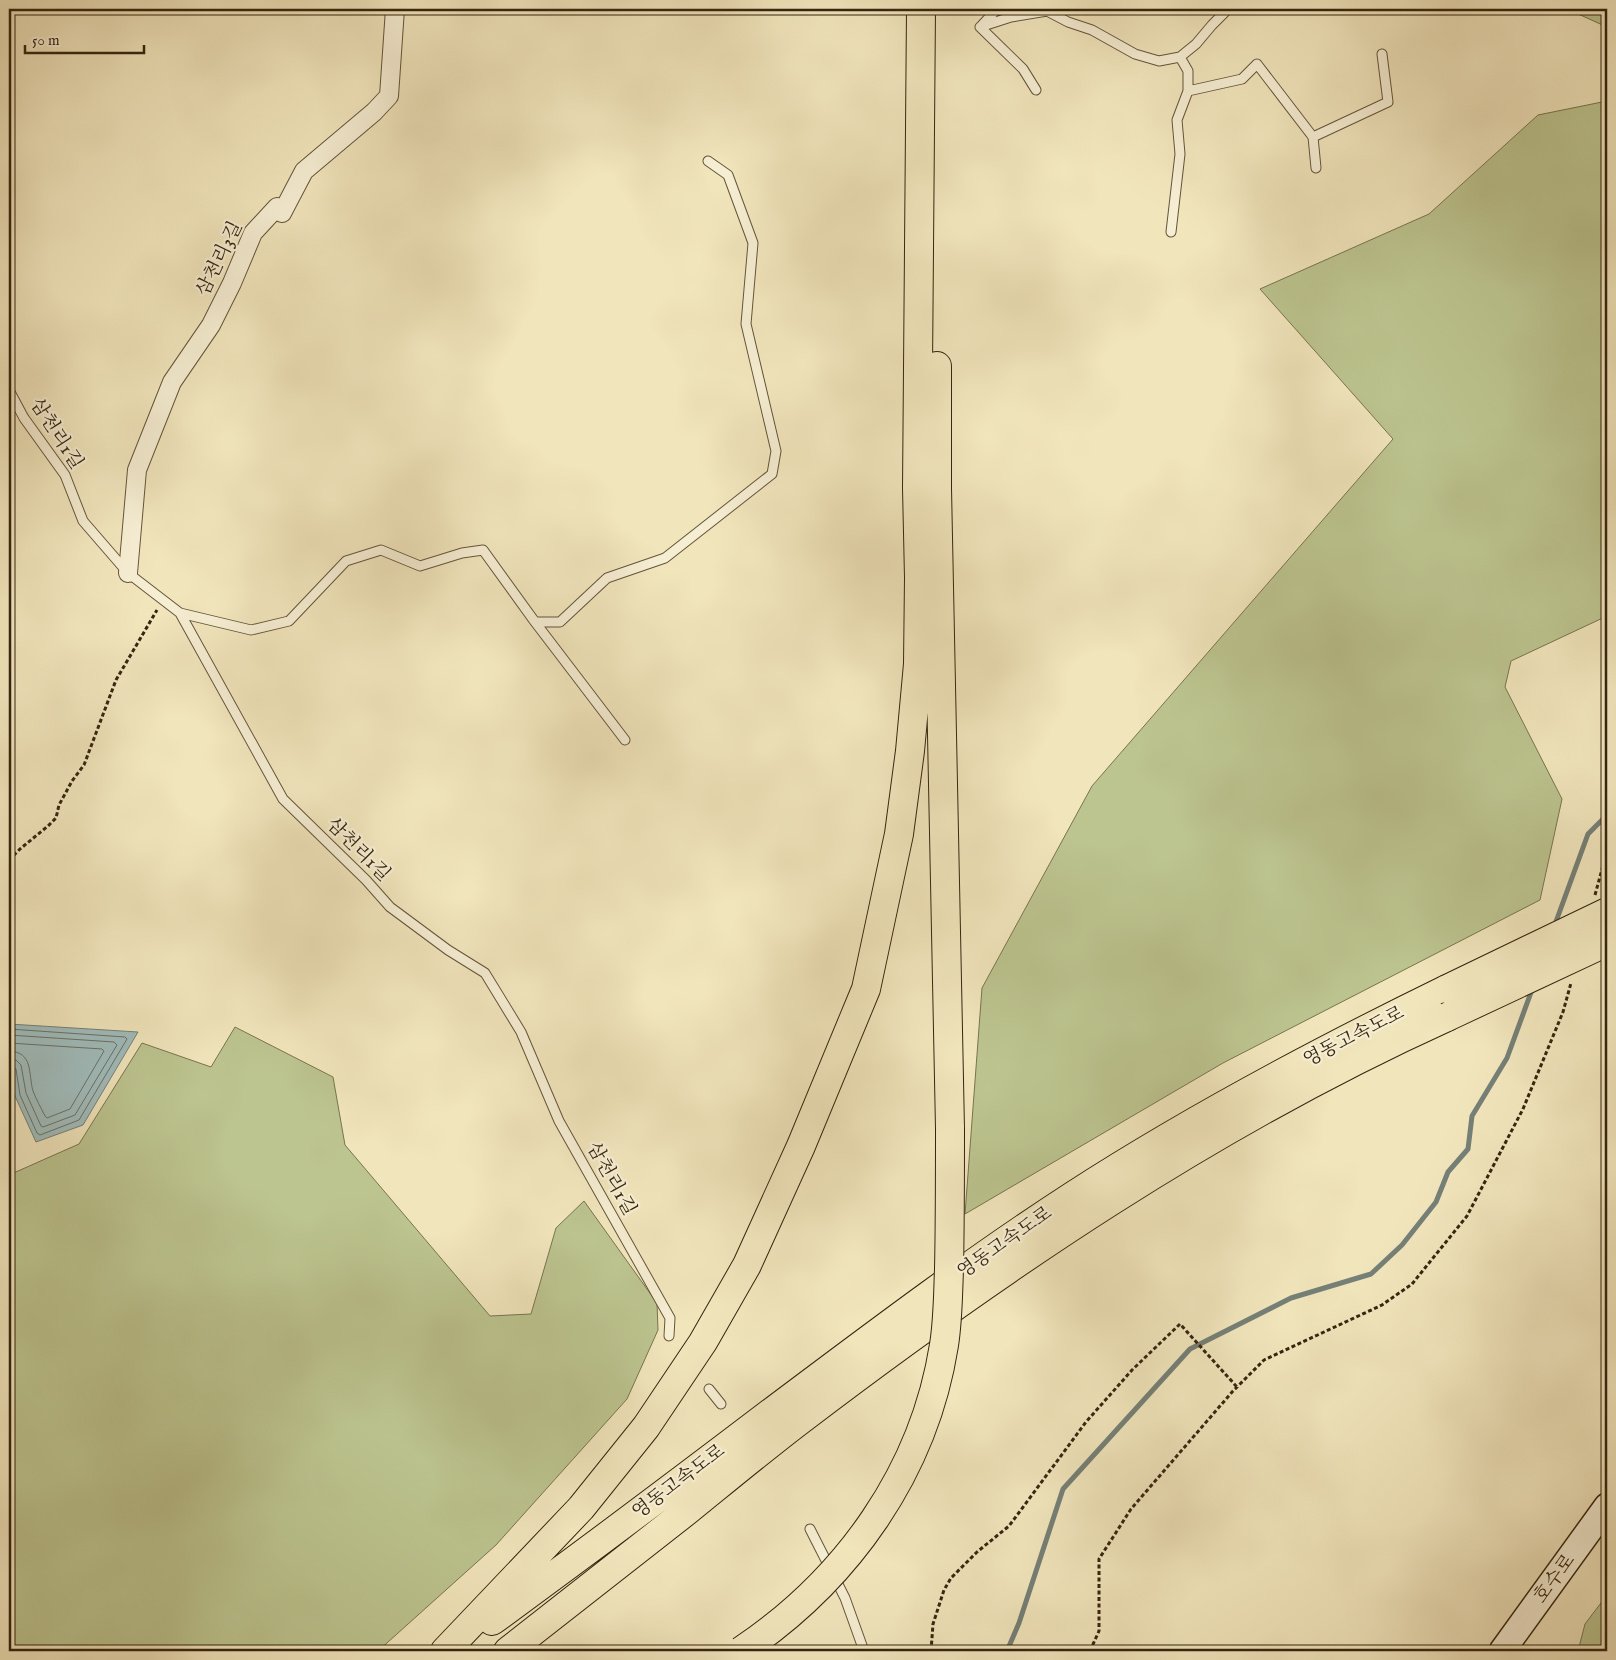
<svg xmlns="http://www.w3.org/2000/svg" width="1616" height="1660" viewBox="0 0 1616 1660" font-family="'IM FELL English','Noto Serif KR',serif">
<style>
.green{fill:#bcc48f;stroke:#78744f}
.water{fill:#a0bcbc;stroke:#758077}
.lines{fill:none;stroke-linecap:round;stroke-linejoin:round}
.shore{stroke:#6a7066;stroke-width:1}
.stream{stroke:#758077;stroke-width:5}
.lane-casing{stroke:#64553a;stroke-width:11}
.street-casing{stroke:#64553a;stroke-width:20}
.secondary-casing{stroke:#35250f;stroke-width:28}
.highway-casing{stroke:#35250f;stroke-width:30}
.path{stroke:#35250f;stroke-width:3;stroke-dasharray:4 2.5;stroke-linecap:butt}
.lane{stroke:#f6eed3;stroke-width:9}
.street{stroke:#f6eed3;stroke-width:18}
.secondary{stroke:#f6eed3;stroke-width:25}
.highway{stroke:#f1e5bc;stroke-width:28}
.highway-bridge-casing{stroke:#35250f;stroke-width:30;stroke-linecap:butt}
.highway-bridge{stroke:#f1e5bc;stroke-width:28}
.labels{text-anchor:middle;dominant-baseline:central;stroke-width:4.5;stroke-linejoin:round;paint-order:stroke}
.street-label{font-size:19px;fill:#35250f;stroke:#f6eed3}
</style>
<rect width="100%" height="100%" fill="#f1e5bc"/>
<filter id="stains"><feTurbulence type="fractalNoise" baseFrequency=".004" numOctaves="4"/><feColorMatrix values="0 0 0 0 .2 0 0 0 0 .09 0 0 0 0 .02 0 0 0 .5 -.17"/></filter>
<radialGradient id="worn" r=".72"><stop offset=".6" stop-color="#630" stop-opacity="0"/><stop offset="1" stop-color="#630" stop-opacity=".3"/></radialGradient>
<path class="green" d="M 1567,9 L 1607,9 L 1607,27 Z
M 1607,101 L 1607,616 L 1511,661 L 1505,687 L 1562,799 L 1540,900 L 1223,1063 L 965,1214 L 982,988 L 1092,786 L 1393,439 L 1260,289 L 1429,214 L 1538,115 Z
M 235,1027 L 333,1077 L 345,1145 L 490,1316 L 531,1314 L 556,1228 L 584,1201 L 657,1303 L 658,1330 L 627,1399 L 496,1545 L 378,1651 L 9,1651 L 9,1175 L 79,1144 L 142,1043 L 211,1067 Z
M 1607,1595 L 1607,1651 L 1578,1651 L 1585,1624 Z"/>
<path class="water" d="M 9,1024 L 138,1032 L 83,1125 L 36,1142 L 15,1096 L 9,1054 Z"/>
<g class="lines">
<path class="shore" d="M 9,1029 L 125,1037 L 127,1039 L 79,1120 L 40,1135 L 37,1133 L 20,1095 L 16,1069 L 13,1066 L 9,1065
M 9,1035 L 114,1042 L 117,1045 L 75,1115 L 43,1127 L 41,1126 L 26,1093 L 21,1065 L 16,1060 L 9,1059
M 9,1043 L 102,1049 L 104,1051 L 70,1109 L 47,1118 L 45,1116 C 41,1108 36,1099 33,1091 C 28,1074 34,1052 9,1051"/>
<path class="stream" d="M 1554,927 L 1588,834 L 1607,815
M 1007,1651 L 1019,1623 L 1063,1489 L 1190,1349 L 1291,1298 L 1371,1274 L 1402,1245 L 1436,1202 L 1448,1172 L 1468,1149 L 1472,1116 L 1507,1058 L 1533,987"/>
<g class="lane-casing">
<path id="lane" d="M 982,25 L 997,9
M 980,27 L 1011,17 L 1047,11 L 1068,22 L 1092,30 L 1135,54 L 1159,61 L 1180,57 L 1196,44 L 1212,25 L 1228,9
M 980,27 L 1023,69 L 1036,90
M 1180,57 L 1188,71 L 1188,91 L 1242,79 L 1257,64 L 1313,137 L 1316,168
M 1313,137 L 1388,102 L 1382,54
M 1171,232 L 1180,154 L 1177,120 L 1188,91
M 9,390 L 24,418 L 65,475 L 83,521 L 128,573 L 180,613 L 283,799 L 366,880 L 390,907 L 448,950 L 485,973 L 521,1032 L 559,1121 L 670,1318 L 669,1336
M 180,613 L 251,630 L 289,621 L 346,561 L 381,550 L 420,566 L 462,553 L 483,550 L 535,622 L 560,622 L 607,578 L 665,558 L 772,474 L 776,451 L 746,324 L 753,243 L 728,175 L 708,161
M 535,622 L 625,740
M 709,1389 L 721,1404
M 810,1529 L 845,1598 L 864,1651"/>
</g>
<g class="street-casing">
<path id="street" d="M 128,573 L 137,470 L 172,382 L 211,325 L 232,283 L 253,233 L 277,207 L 282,213 L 304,171 L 374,112 L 389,96 L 395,9"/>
</g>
<g class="secondary-casing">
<path id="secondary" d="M 1502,1651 L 1607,1506"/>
</g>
<g class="highway-casing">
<path id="highway" d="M 937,366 L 937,488 L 950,1129
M 492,1621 C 585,1553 677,1484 769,1414 C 869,1339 969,1263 1074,1195 C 1193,1118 1320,1051 1447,989
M 445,1651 L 581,1508 L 646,1427 L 703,1342 L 747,1265 L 801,1146 L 866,989 L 899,834 L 910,751 L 918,664 L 919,578 L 917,488 L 921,9
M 508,1651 C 568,1604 628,1557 688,1510 C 725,1480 761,1450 799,1421 C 1001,1267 1215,1122 1447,1017"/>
</g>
<path class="path" d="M 9,860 L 20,849 L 48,826 L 56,818 L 59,805 L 72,781 L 84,765 L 116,680 L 157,610
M 1595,895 L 1604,862 L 1607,858
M 931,1651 L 933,1624 L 944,1590 L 951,1578 L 977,1552 L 1009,1526 L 1086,1422 L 1132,1370 L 1180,1324 L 1237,1387
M 1090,1651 L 1099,1631 L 1099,1559 L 1131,1509 L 1233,1391 L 1264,1360 L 1382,1305 L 1412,1284 L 1467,1216 L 1523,1109 L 1563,1012 L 1571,983"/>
<use href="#lane" class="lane"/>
<use href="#street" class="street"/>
<use href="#secondary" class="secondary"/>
<use href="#highway" class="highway"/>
<g class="highway-bridge-casing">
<path id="highway-bridge" d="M 1447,989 L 1607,912
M 1447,1017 L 1607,942
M 741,1651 C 847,1580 924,1472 944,1345 C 948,1320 948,1294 949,1269 C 950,1222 950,1176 950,1129"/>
</g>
<use href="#highway-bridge" class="highway-bridge"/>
</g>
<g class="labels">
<g class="street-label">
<text transform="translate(220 259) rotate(-64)">삼천리3길</text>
<text transform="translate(56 434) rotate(57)">삼천리1길</text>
<text transform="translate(358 850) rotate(45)">삼천리1길</text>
<text transform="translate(1354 1037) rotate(-27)">영동고속도로</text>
<text transform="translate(611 1179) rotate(61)">삼천리1길</text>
<text transform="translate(1005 1243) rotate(-35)">영동고속도로</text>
<text transform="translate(679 1482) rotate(-37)">영동고속도로</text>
<text transform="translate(1555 1579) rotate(-54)">호수로</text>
</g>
</g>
<rect width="1616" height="1660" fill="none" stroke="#f1e5bc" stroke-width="30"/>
<rect x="10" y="10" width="1596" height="1640" fill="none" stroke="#35250f" stroke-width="2.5"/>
<rect x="15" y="15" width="1586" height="1630" fill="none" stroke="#35250f"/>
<path d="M25 45v8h119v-8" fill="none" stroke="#35250f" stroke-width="2.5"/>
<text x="32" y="45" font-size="15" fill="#35250f" stroke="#f6eed3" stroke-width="4" paint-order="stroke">50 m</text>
<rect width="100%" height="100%" filter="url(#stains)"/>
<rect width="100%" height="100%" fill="url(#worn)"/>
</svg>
